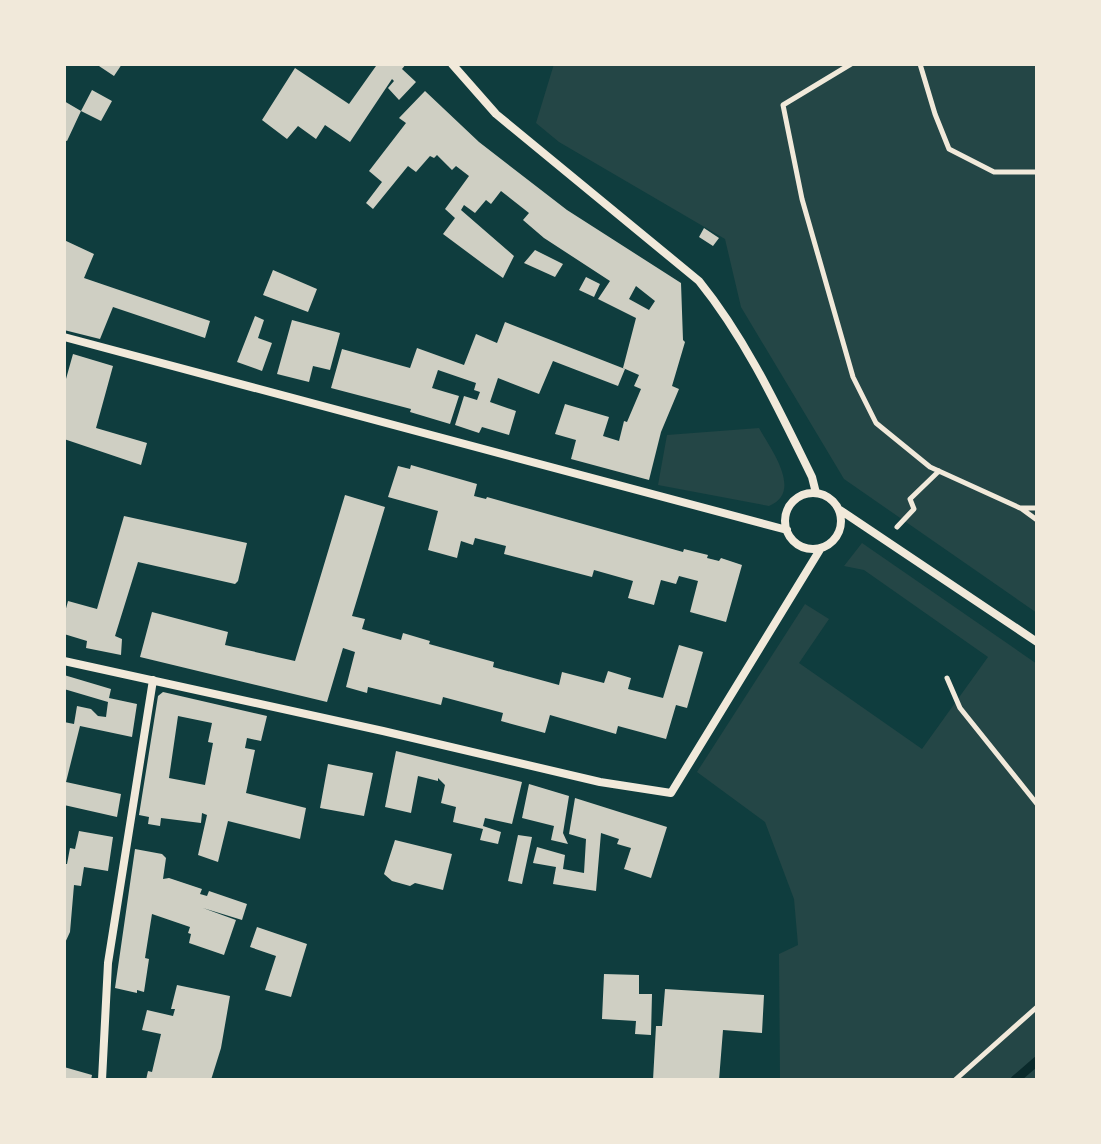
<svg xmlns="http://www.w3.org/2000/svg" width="1101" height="1144" viewBox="0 0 1101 1144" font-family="'Fira Sans',sans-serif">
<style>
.green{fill:#244646}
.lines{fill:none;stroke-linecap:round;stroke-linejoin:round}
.stream{stroke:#0a2a2b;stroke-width:9}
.building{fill:#cfcfc3;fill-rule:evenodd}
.path{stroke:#f1e9da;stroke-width:5}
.minor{stroke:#f1e9da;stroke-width:8}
</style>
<rect width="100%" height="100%" fill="#0f3d3e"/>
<path class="green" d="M 554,64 L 1037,64 L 1037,613 L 844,479 L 741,307 L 725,239 L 559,142 L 536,123 Z
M 759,428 C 770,448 804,492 769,506 L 658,485 L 667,435 Z
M 862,543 L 1037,664 L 1037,1080 L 780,1080 L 779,954 L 798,945 L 794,899 L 765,822 L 697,772 L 805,604 L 829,619 L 799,663 L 922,749 L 988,657 L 864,570 L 844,566 Z"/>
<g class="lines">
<path class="stream" d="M 1015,1080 L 1037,1061"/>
</g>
<path class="building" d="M 101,64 L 122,64 L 114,76 L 99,66 Z
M 373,64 L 406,64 L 402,69 L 416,82 L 399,100 L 388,88 L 394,81 L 392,79 L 350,142 L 325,125 L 316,139 L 298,126 L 287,139 L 262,120 L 295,68 L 349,104 L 376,66 Z
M 92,90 L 112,101 L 101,121 L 81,111 Z
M 425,91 L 479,142 L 567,210 L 681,283 L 683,340 L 685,342 L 672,386 L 679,389 L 661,432 L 649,480 L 571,459 L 576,440 L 555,434 L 565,404 L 609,417 L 603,436 L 619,441 L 624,421 L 627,422 L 641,389 L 634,386 L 639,375 L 623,368 L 636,318 L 598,299 L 610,281 L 544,238 L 523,220 L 529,213 L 501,191 L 491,204 L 486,200 L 475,213 L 464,205 L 461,210 L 514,256 L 503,278 L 486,266 L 443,234 L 455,218 L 445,209 L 469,176 L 456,166 L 452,170 L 437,155 L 434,158 L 430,156 L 416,172 L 408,166 L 373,209 L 366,203 L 382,182 L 369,171 L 406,123 L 399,118 ZM 636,286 L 655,301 L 649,310 L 629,299 Z
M 64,101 L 81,111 L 67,141 L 64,140 Z
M 704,228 L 719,238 L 713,246 L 699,237 Z
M 64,240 L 94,254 L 84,278 L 210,321 L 205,338 L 113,307 L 100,339 L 64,330 Z
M 535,250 L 563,264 L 555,277 L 524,263 Z
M 273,270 L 317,289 L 308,312 L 263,295 Z
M 586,277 L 600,284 L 594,297 L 579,290 Z
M 255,316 L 264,320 L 258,338 L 272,343 L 262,371 L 237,362 Z
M 292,320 L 340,333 L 330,370 L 313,366 L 309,382 L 277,374 Z
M 505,322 L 625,369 L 618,386 L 553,361 L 539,394 L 498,378 L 490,402 L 516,411 L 509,435 L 482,427 L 479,433 L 455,425 L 464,396 L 477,400 L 480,392 L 474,390 L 476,383 L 438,370 L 432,388 L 459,396 L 450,424 L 410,412 L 411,409 L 331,388 L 342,349 L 410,368 L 417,348 L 464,365 L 476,334 L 497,343 Z
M 73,354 L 113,366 L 96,428 L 147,443 L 141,465 L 64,439 L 64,386 Z
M 411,465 L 477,484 L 474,496 L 486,499 L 487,497 L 683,552 L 684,549 L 708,555 L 707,558 L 719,561 L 721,558 L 742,565 L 726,622 L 690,612 L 698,581 L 679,576 L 676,584 L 661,580 L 654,605 L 628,598 L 633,581 L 594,570 L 592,577 L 504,554 L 506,546 L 475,538 L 473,545 L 461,541 L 457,558 L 428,550 L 438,511 L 388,497 L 398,466 L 410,469 Z
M 345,495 L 385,507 L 352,616 L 365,619 L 362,629 L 401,640 L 403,633 L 430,641 L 429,644 L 494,662 L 493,667 L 559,685 L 562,672 L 604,683 L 608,671 L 631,678 L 628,689 L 663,698 L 679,645 L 703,652 L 687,708 L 676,705 L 666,739 L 618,726 L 616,734 L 550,715 L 545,733 L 501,721 L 503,713 L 443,697 L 441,705 L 368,687 L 367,693 L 346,687 L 355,652 L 343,648 L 327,702 L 140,657 L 152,612 L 228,632 L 225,645 L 295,661 Z
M 124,516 L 247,543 L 238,581 L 235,584 L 138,562 L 115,636 L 122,639 L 121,655 L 86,648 L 87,641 L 64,634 L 64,616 L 68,601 L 97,609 Z
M 64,675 L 111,689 L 109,698 L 137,704 L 132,737 L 80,726 L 66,782 L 121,794 L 117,817 L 64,805 L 64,722 L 74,724 L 77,706 L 91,709 L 98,716 L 106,717 L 108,702 L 64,689 Z
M 163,692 L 267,716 L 261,741 L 247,738 L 245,748 L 255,750 L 246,793 L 306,808 L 300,839 L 228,821 L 218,862 L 198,855 L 207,815 L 202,813 L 201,823 L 161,818 L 160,826 L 148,824 L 149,817 L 139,815 L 158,696 ZM 178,716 L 212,723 L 208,742 L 213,743 L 205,785 L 169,778 Z
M 396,751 L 522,782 L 512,824 L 485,818 L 483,826 L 501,832 L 498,844 L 480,840 L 483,829 L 453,822 L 456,807 L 441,803 L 445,785 L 438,778 L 438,781 L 418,776 L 411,813 L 385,807 Z
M 328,764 L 373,773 L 364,816 L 320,808 Z
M 529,784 L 569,796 L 563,833 L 568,844 L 551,840 L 554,826 L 522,818 Z
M 575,798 L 667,827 L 651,878 L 624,869 L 631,848 L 617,844 L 619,839 L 601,833 L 596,891 L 553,884 L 556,867 L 533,863 L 537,847 L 565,855 L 563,869 L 584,873 L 586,839 L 569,834 Z
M 79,831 L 113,837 L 108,871 L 84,867 L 81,886 L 74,885 L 70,932 L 64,945 L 64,864 L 67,864 L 70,848 L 75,849 Z
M 518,835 L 532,837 L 522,884 L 508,881 Z
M 395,840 L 452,854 L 443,890 L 415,883 L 410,886 L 392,881 L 384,874 Z
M 135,849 L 162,854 L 166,858 L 163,879 L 169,878 L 202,889 L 200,894 L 207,896 L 209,891 L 247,904 L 242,920 L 203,908 L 236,920 L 224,955 L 189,943 L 191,934 L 188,933 L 190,927 L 152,914 L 145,958 L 149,959 L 144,992 L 137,990 L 137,993 L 115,988 Z
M 257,927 L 307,944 L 291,997 L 265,990 L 276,956 L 250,947 Z
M 604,974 L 639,975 L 639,994 L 652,994 L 651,1035 L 635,1034 L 636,1021 L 602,1019 Z
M 177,985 L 230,996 L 221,1048 L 211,1080 L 146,1080 L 148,1071 L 152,1072 L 161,1034 L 142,1030 L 147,1010 L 173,1016 L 175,1009 L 171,1009 Z
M 665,989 L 764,995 L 762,1033 L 723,1030 L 719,1080 L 653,1080 L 656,1026 L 662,1026 Z
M 64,1067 L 92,1075 L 91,1080 L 64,1080 Z"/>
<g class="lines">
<path class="path" d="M 851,64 L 783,105 L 802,199 L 853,377 L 876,423 L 930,467 L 1020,508 L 1037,508
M 920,64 L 935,114 L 949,149 L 994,172 L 1037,172
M 1022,509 L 1037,520
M 897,527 L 914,509 L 910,499 L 939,471
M 947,678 L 960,708 L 1037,804
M 955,1080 L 1037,1007"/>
<path class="minor" d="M 452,64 L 496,114 L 699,281 C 746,339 779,410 812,477 L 816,493
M 64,337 L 787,530
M785 521a28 28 0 1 1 56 0a28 28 0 1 1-56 0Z
M 840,510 L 1037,642
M 64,661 L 383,731 L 600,782 L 671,793 L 821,548
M 102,1080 L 108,963 L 153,680"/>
</g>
<rect width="1101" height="1144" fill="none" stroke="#f1e9da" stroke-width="132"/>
</svg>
